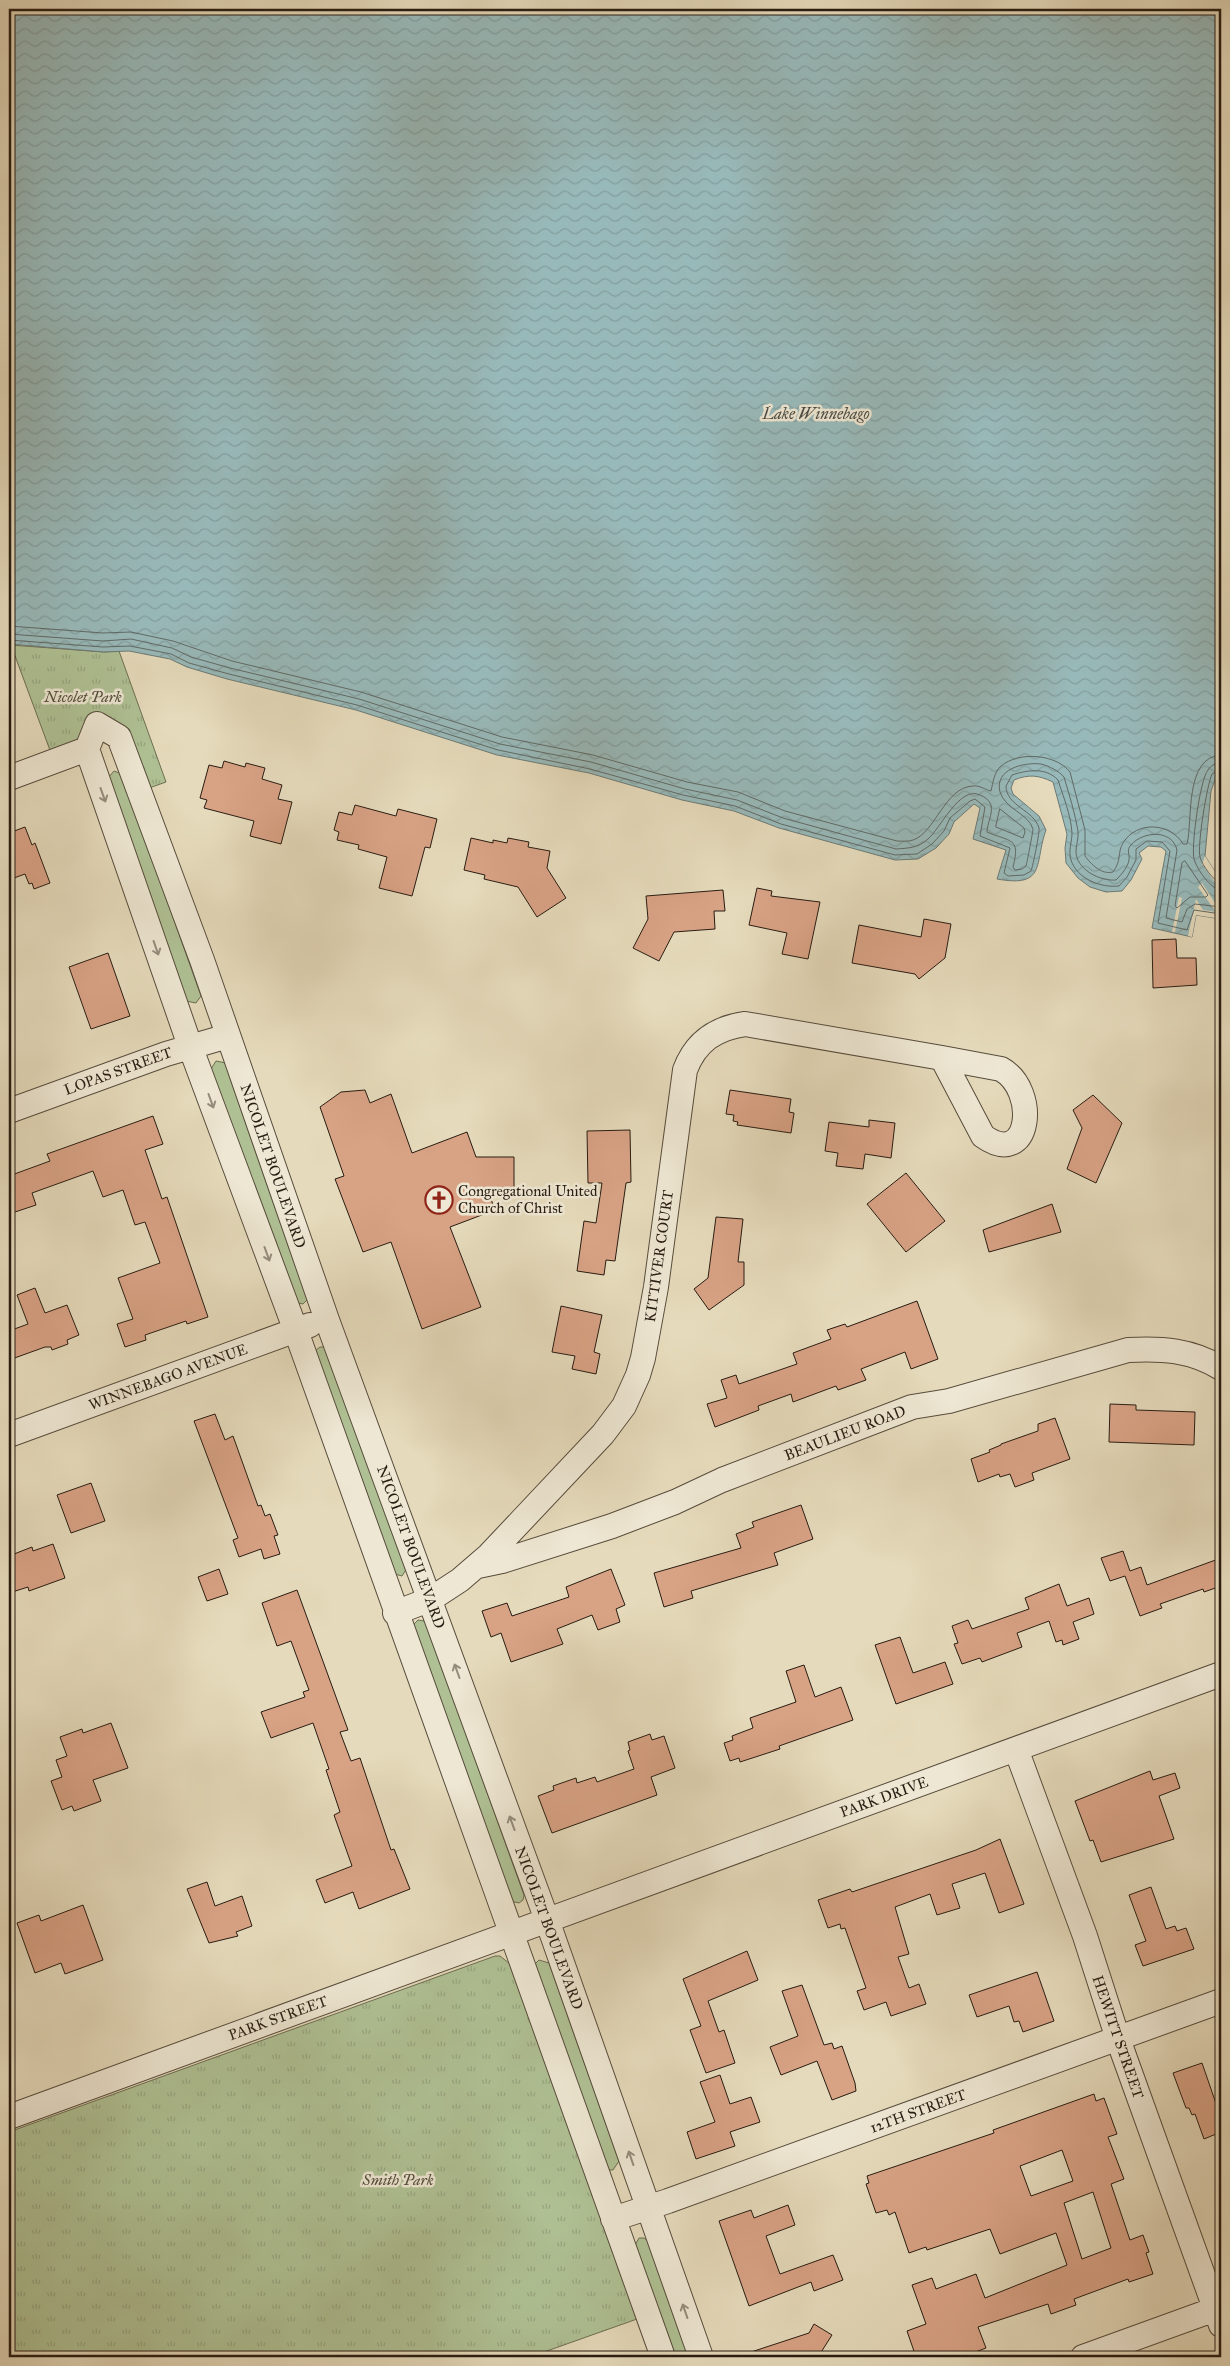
<svg xmlns="http://www.w3.org/2000/svg" width="1230" height="2366" viewBox="0 0 1230 2366" font-family="'IM FELL Great Primer',serif">
<style>
.grass{fill:#afc194;stroke:#6c6e53}
.park{fill:url(#park-tufts);stroke:#6c6e53}
.water{fill:url(#water-waves);stroke:#6b7a76}
.pier{fill:#e5dabb}
.lines{fill:none;stroke-linecap:round;stroke-linejoin:round}
.shore{stroke:#606a66;stroke-width:1}
.building{fill:#d8a285;stroke:#281c12;fill-rule:evenodd}
.minor-casing{stroke:#574c3c;stroke-width:26}
.minor{stroke:#eee7d3;stroke-width:24}
.oneway{stroke:#958c7c}
.labels{text-anchor:middle;dominant-baseline:central;stroke-width:5;stroke-linejoin:round;paint-order:stroke}
.park-label{font-size:15px;font-style:italic;fill:#504e39;stroke:#eee7d3}
.street-label{font-size:15px;fill:#281c12;stroke:#eee7d3}
.poi-label{font-size:15px;fill:#281c12;stroke:#eee7d3;text-anchor:start}
.water-label{font-size:16px;font-style:italic;fill:#4a4b44;stroke:#eee7d3}
</style>
<defs>
<pattern id="park-tufts" width="24" height="20" patternUnits="userSpaceOnUse" patternTransform="scale(1.25)"><rect width="24" height="20" fill="#afc194"/><path d="M3 7l-1-3M5 7V3M7 7l1-3M15 17l-1-3M17 17v-4M19 17l1-3" fill="none" stroke="#97a57f"/></pattern>
<pattern id="water-waves" width="16" height="10" patternUnits="userSpaceOnUse" patternTransform="scale(1.25)"><rect width="16" height="10" fill="#98b9b9"/><path d="M0 5q4-4 8 0t8 0" fill="none" stroke="#839e9e"/></pattern>
</defs>
<rect width="100%" height="100%" fill="#e5dabb"/>
<filter id="stains"><feTurbulence type="fractalNoise" baseFrequency=".004" numOctaves="4"/><feColorMatrix values="0 0 0 0 .2 0 0 0 0 .09 0 0 0 0 .02 0 0 0 .5 -.17"/></filter>
<radialGradient id="worn" r=".72"><stop offset=".6" stop-color="#630" stop-opacity="0"/><stop offset="1" stop-color="#630" stop-opacity=".3"/></radialGradient>
<path class="grass" d="M 114,771 L 122,774 L 201,996 L 196,1003 L 186,1001 L 107,779 Z
M 216,1061 L 226,1063 L 310,1297 L 303,1304 L 294,1302 L 211,1069 Z
M 320,1347 L 325,1347 L 407,1568 L 402,1576 L 391,1573 L 315,1351 Z
M 418,1620 L 424,1621 L 427,1625 L 524,1895 L 523,1900 L 519,1903 L 510,1901 L 413,1625 Z
M 539,1960 L 549,1963 L 619,2161 L 613,2170 L 608,2170 L 534,1970 L 535,1964 Z
M 639,2238 L 644,2238 L 648,2241 L 690,2357 L 673,2357 L 634,2247 Z"/>
<path class="park" d="M 11,645 L 104,652 L 119,651 L 166,782 L 149,788 L 111,742 L 78,745 L 51,753 Z
M 495,1956 L 500,1956 L 510,1964 L 637,2319 L 530,2357 L 9,2357 L 9,2132 Z"/>
<path class="water" d="M 9,9 L 1221,9 L 1221,773 L 1216,777 L 1211,791 L 1205,856 L 1221,881 L 1221,919 L 1196,915 L 1192,937 L 1152,928 L 1166,851 L 1161,847 L 1148,846 L 1139,853 L 1142,859 L 1131,880 L 1122,891 L 1106,892 L 1090,887 L 1078,878 L 1066,863 L 1065,848 L 1067,834 L 1053,782 C 1038,775 1029,774 1014,780 L 1011,788 L 1013,794 L 1039,816 L 1046,830 C 1034,863 1047,888 997,879 L 1006,850 L 973,839 L 980,808 L 974,804 L 954,822 L 949,834 L 936,848 L 918,859 L 895,860 L 779,828 L 734,811 L 682,800 L 589,773 L 497,755 L 356,710 L 227,679 L 187,667 L 170,659 L 129,651 L 104,652 L 9,644 Z"/>
<path class="pier" d="M 1205,856 L 1221,881 L 1221,891 L 1202,864 Z
M 1202,883 L 1221,912 L 1221,919 L 1196,915 L 1192,937 L 1188,936 L 1196,899 L 1203,910 L 1216,912 L 1198,887 Z
M 1179,897 L 1182,898 L 1175,932 L 1172,932 Z"/>
<g class="lines">
<path class="shore" d="M 9,626 L 103,633 L 131,632 L 173,641 L 232,661 L 361,692 L 502,737 L 593,755 L 687,782 L 738,792 L 785,811 L 897,841 C 901,841 908,842 913,840 C 935,833 945,787 973,786 C 980,785 985,790 991,791 C 993,783 994,772 1001,766 C 1019,751 1056,754 1070,772 L 1085,830 L 1085,856 C 1091,864 1101,875 1113,872 C 1122,860 1117,853 1123,843 C 1137,820 1171,823 1183,844 L 1187,844 C 1193,820 1184,757 1221,755
M 9,634 L 103,641 L 131,639 L 172,648 L 191,657 L 230,668 L 359,699 L 500,744 L 591,762 L 685,789 L 737,800 L 783,818 L 896,849 C 909,848 918,848 928,839 C 940,829 960,785 980,795 C 985,797 989,800 991,805 C 993,814 987,824 987,832 C 1010,842 1021,837 1013,867 L 1015,870 L 1022,869 L 1026,866 C 1027,863 1033,831 1033,829 C 1029,814 1005,809 1000,792 C 994,769 1024,762 1041,764 C 1049,766 1059,771 1064,777 C 1069,794 1075,813 1078,831 C 1079,840 1074,849 1077,858 C 1083,873 1102,881 1116,880 C 1121,875 1128,867 1129,860 C 1130,854 1126,850 1131,845 C 1143,831 1172,829 1177,850 L 1166,918 L 1182,922 L 1187,909 L 1195,904 L 1221,907
M 9,640 L 103,647 L 130,646 L 171,654 L 189,663 L 229,674 L 357,705 L 498,750 L 590,769 L 683,795 L 735,806 L 781,824 L 895,855 L 917,854 L 932,844 L 944,831 L 950,818 L 970,801 L 975,799 L 985,807 L 980,836 L 1010,848 L 1004,873 L 1008,876 L 1024,875 L 1031,871 C 1033,866 1040,831 1039,828 C 1034,810 1006,806 1006,786 L 1012,775 C 1027,770 1046,767 1058,780 C 1063,796 1071,815 1072,833 C 1072,842 1068,851 1071,860 C 1077,879 1101,888 1119,886 L 1127,877 L 1136,860 L 1136,849 L 1147,841 L 1162,842 L 1170,851 L 1158,923 L 1187,930 L 1194,910 L 1221,914
M 1221,763 C 1216,763 1211,765 1208,770 C 1200,779 1191,847 1194,859 C 1197,869 1210,889 1221,890
M 1221,769 L 1212,774 C 1207,785 1197,846 1200,857 C 1202,865 1214,882 1221,883
M 1000,809 L 1024,828 L 1025,832 L 1023,838 L 996,827 Z
M 1185,861 L 1208,895 L 1206,897 L 1190,897 L 1177,908 L 1175,906 L 1182,863 Z"/>
</g>
<path class="building" d="M 224,761 L 245,767 L 246,763 L 265,768 L 262,779 L 282,785 L 278,799 L 292,802 L 281,844 L 250,836 L 254,821 L 204,808 L 207,800 L 200,798 L 209,765 L 222,768 Z
M 355,805 L 396,816 L 398,809 L 437,819 L 430,848 L 425,847 L 412,896 L 379,888 L 387,857 L 358,849 L 359,845 L 337,840 L 339,832 L 334,830 L 339,812 L 352,815 Z
M 25,827 L 32,845 L 35,843 L 50,883 L 34,889 L 32,883 L 29,884 L 25,874 L 14,878 L 9,863 L 9,833 Z
M 471,838 L 493,843 L 493,840 L 507,843 L 508,838 L 529,842 L 528,847 L 550,851 L 547,868 L 566,898 L 537,917 L 518,887 L 484,879 L 485,875 L 464,870 Z
M 757,888 L 772,891 L 771,896 L 820,902 L 808,959 L 782,954 L 787,933 L 749,925 Z
M 723,890 L 725,911 L 714,911 L 715,929 L 674,932 L 659,961 L 633,948 L 648,919 L 646,896 Z
M 924,919 L 951,924 L 945,958 L 919,979 L 915,974 L 852,963 L 859,925 L 921,937 Z
M 1176,939 L 1177,958 L 1196,958 L 1197,985 L 1153,988 L 1152,940 Z
M 108,953 L 130,1016 L 91,1029 L 69,967 Z
M 365,1090 L 370,1103 L 391,1094 L 412,1153 L 467,1132 L 476,1157 L 514,1157 L 514,1191 L 488,1191 L 495,1210 L 450,1227 L 481,1307 L 422,1329 L 391,1242 L 363,1252 L 335,1179 L 344,1176 L 320,1107 L 341,1092 Z
M 730,1090 L 791,1099 L 789,1112 L 794,1113 L 791,1133 L 737,1125 L 738,1122 L 733,1121 L 734,1115 L 726,1114 Z
M 1093,1095 L 1122,1123 L 1096,1183 L 1067,1169 L 1082,1128 L 1073,1110 Z
M 153,1116 L 163,1144 L 145,1150 L 162,1199 L 167,1197 L 208,1317 L 187,1324 L 186,1321 L 145,1335 L 146,1340 L 125,1347 L 117,1324 L 133,1319 L 118,1278 L 160,1263 L 145,1222 L 135,1225 L 123,1190 L 103,1197 L 93,1171 L 32,1193 L 36,1205 L 9,1214 L 9,1176 L 50,1161 L 47,1154 Z
M 869,1120 L 895,1123 L 891,1158 L 865,1154 L 863,1169 L 836,1166 L 838,1153 L 825,1151 L 829,1122 L 869,1127 Z
M 630,1130 L 631,1182 L 626,1183 L 615,1261 L 606,1260 L 604,1275 L 577,1271 L 584,1221 L 596,1223 L 602,1183 L 588,1183 L 587,1131 Z
M 906,1173 L 945,1221 L 906,1252 L 867,1204 Z
M 1052,1204 L 1061,1232 L 989,1252 L 983,1230 Z
M 716,1217 L 743,1219 L 738,1262 L 744,1262 L 744,1285 L 709,1310 L 694,1289 L 708,1278 Z
M 35,1288 L 45,1313 L 67,1305 L 79,1335 L 67,1340 L 68,1344 L 52,1350 L 51,1347 L 45,1347 L 9,1360 L 9,1331 L 28,1324 L 17,1295 Z
M 917,1301 L 938,1359 L 911,1369 L 905,1352 L 861,1369 L 866,1380 L 838,1390 L 836,1386 L 793,1402 L 791,1394 L 758,1406 L 759,1410 L 715,1427 L 707,1404 L 727,1398 L 721,1380 L 736,1375 L 739,1384 L 797,1364 L 793,1353 L 831,1339 L 827,1330 L 845,1324 L 847,1327 Z
M 561,1306 L 602,1315 L 594,1352 L 600,1354 L 596,1374 L 572,1369 L 575,1356 L 552,1352 Z
M 1110,1404 L 1136,1405 L 1136,1410 L 1195,1412 L 1194,1445 L 1109,1442 Z
M 215,1414 L 225,1440 L 233,1436 L 258,1506 L 261,1505 L 265,1516 L 270,1514 L 278,1535 L 274,1536 L 280,1554 L 264,1559 L 261,1549 L 239,1557 L 233,1540 L 238,1538 L 194,1421 Z
M 1055,1418 L 1070,1459 L 1032,1473 L 1034,1480 L 1015,1487 L 1010,1474 L 1000,1477 L 999,1474 L 978,1482 L 971,1459 L 990,1452 L 989,1450 L 1001,1445 L 1001,1444 L 1038,1431 L 1038,1424 Z
M 91,1483 L 105,1521 L 71,1533 L 57,1495 Z
M 801,1505 L 813,1539 L 774,1553 L 778,1565 L 691,1591 L 693,1598 L 664,1607 L 654,1573 L 741,1548 L 736,1534 L 754,1527 L 752,1522 Z
M 53,1544 L 65,1578 L 29,1591 L 28,1587 L 9,1593 L 9,1556 L 32,1547 L 33,1551 Z
M 1123,1551 L 1130,1571 L 1141,1567 L 1147,1585 L 1221,1558 L 1221,1586 L 1204,1592 L 1203,1589 L 1160,1604 L 1162,1608 L 1140,1616 L 1125,1576 L 1110,1581 L 1101,1558 Z
M 219,1569 L 228,1594 L 207,1601 L 198,1577 Z
M 611,1569 L 625,1605 L 616,1609 L 620,1622 L 598,1630 L 592,1615 L 557,1629 L 563,1644 L 511,1662 L 501,1633 L 491,1637 L 482,1611 L 507,1603 L 512,1616 L 569,1597 L 566,1587 Z
M 1059,1584 L 1067,1606 L 1089,1598 L 1094,1614 L 1073,1622 L 1079,1639 L 1063,1645 L 1062,1640 L 1056,1642 L 1049,1621 L 1017,1633 L 1022,1647 L 982,1662 L 980,1658 L 962,1664 L 954,1644 L 958,1643 L 952,1626 L 968,1620 L 972,1629 L 1029,1609 L 1025,1598 Z
M 297,1590 L 348,1730 L 340,1732 L 351,1761 L 360,1758 L 391,1850 L 394,1849 L 410,1889 L 359,1909 L 353,1892 L 325,1903 L 316,1880 L 352,1866 L 334,1815 L 340,1812 L 326,1770 L 329,1769 L 313,1723 L 271,1738 L 261,1712 L 305,1697 L 303,1692 L 309,1690 L 291,1641 L 277,1646 L 262,1603 Z
M 900,1637 L 913,1673 L 945,1662 L 953,1684 L 896,1704 L 875,1645 Z
M 804,1665 L 815,1697 L 841,1687 L 853,1720 L 779,1746 L 780,1749 L 740,1762 L 739,1758 L 730,1761 L 724,1743 L 733,1740 L 732,1736 L 753,1728 L 750,1718 L 796,1702 L 786,1671 Z
M 111,1723 L 128,1768 L 93,1780 L 101,1801 L 74,1811 L 72,1806 L 62,1810 L 51,1781 L 62,1777 L 56,1760 L 67,1756 L 60,1737 L 82,1729 L 83,1733 Z
M 650,1734 L 652,1740 L 664,1736 L 675,1768 L 651,1777 L 657,1795 L 552,1833 L 538,1796 L 554,1790 L 553,1786 L 576,1778 L 577,1783 L 595,1777 L 597,1782 L 634,1769 L 628,1751 L 630,1750 L 628,1742 Z
M 1150,1771 L 1153,1780 L 1175,1773 L 1180,1788 L 1159,1796 L 1174,1839 L 1101,1862 L 1093,1840 L 1090,1841 L 1075,1801 Z
M 1000,1839 L 1024,1904 L 999,1913 L 985,1873 L 952,1884 L 960,1908 L 937,1915 L 930,1894 L 895,1907 L 909,1954 L 898,1957 L 909,1988 L 919,1984 L 926,2004 L 891,2016 L 886,2002 L 864,2010 L 857,1991 L 866,1988 L 845,1928 L 841,1929 L 840,1924 L 828,1928 L 818,1900 L 850,1889 L 852,1892 L 976,1850 Z
M 207,1882 L 215,1906 L 242,1896 L 252,1926 L 236,1932 L 238,1936 L 209,1943 L 187,1889 Z
M 1151,1887 L 1166,1929 L 1175,1926 L 1177,1931 L 1186,1928 L 1194,1949 L 1143,1966 L 1135,1945 L 1146,1941 L 1129,1895 Z
M 83,1905 L 103,1960 L 65,1974 L 61,1963 L 35,1973 L 17,1923 L 39,1915 L 41,1921 Z
M 747,1951 L 758,1980 L 708,2001 L 719,2032 L 724,2030 L 735,2063 L 706,2073 L 690,2030 L 701,2026 L 683,1979 Z
M 1037,1972 L 1054,2021 L 1023,2032 L 1019,2021 L 1014,2022 L 1009,2006 L 977,2017 L 969,1995 Z
M 802,1985 L 824,2045 L 832,2043 L 834,2049 L 842,2046 L 855,2083 L 856,2091 L 832,2100 L 817,2061 L 781,2075 L 770,2047 L 798,2036 L 782,1991 Z
M 1202,2063 L 1221,2118 L 1221,2132 L 1204,2139 L 1195,2114 L 1192,2115 L 1189,2108 L 1186,2108 L 1173,2073 Z
M 720,2075 L 730,2104 L 751,2097 L 760,2122 L 730,2132 L 735,2146 L 696,2159 L 687,2132 L 715,2122 L 700,2082 Z
M 1094,2094 L 1096,2101 L 1104,2098 L 1117,2134 L 1108,2137 L 1124,2179 L 1111,2184 L 1130,2240 L 1143,2235 L 1149,2252 L 1146,2253 L 1153,2274 L 1129,2282 L 1128,2279 L 1074,2299 L 1076,2305 L 1051,2314 L 1048,2304 L 978,2327 L 986,2348 L 962,2357 L 916,2357 L 907,2331 L 926,2324 L 912,2285 L 932,2278 L 936,2289 L 976,2274 L 985,2298 L 1067,2265 L 1056,2233 L 1000,2254 L 990,2229 L 927,2250 L 926,2247 L 909,2253 L 895,2212 L 889,2215 L 887,2210 L 876,2213 L 866,2184 L 869,2183 L 867,2176 L 994,2133 L 993,2130 ZM 1062,2150 L 1073,2181 L 1031,2196 L 1020,2166 ZM 1093,2192 L 1111,2248 L 1082,2259 L 1064,2203 Z
M 788,2205 L 795,2225 L 766,2236 L 780,2274 L 833,2255 L 843,2280 L 814,2291 L 811,2282 L 749,2306 L 719,2221 L 751,2210 L 754,2218 Z
M 814,2324 L 832,2335 L 818,2357 L 745,2357 L 745,2354 L 809,2333 Z"/>
<g class="lines">
<g class="minor-casing">
<path id="minor" d="M 87,749 L 190,1046 L 296,1331 L 663,2357
M 9,778 L 87,749 L 97,724 L 119,737 L 202,960 L 327,1320 L 547,1920 L 701,2357
M 942,1058 L 1001,1069 C 1039,1090 1031,1170 983,1136 Z
M 9,1111 L 166,1054 L 228,1036
M 9,1435 L 310,1325
M 478,1566 L 502,1561 L 612,1526 L 675,1502 L 722,1480 L 912,1407 L 949,1401 L 1128,1350 C 1162,1348 1191,1350 1221,1368
M 395,1613 L 431,1599 L 460,1580 L 489,1555 L 603,1434 L 624,1406 L 638,1375 L 643,1358 L 656,1287 L 685,1070 C 696,1041 716,1028 745,1024 L 942,1058
M 1016,1749 L 1085,1936 L 1118,2039 L 1221,2325
M 9,2117 L 1221,1674
M 613,2219 L 668,2201 L 1221,2001
M 1083,2357 L 1221,2307"/>
</g>
<use href="#minor" class="minor"/>
</g>
<defs><path id="oneway-shaft" d="M-6 0H5M1.5-3L5.5 0L1.5 3" fill="none" stroke-width="1.6" stroke-linecap="round" stroke-linejoin="round" transform="scale(1.25)"/></defs>
<g class="oneway">
<use href="#oneway-shaft" transform="translate(103 795) rotate(70)"/>
<use href="#oneway-shaft" transform="translate(156 948) rotate(71)"/>
<use href="#oneway-shaft" transform="translate(211 1101) rotate(70)"/>
<use href="#oneway-shaft" transform="translate(267 1254) rotate(70)"/>
<use href="#oneway-shaft" transform="translate(457 1671) rotate(-110)"/>
<use href="#oneway-shaft" transform="translate(512 1823) rotate(-110)"/>
<use href="#oneway-shaft" transform="translate(631 2158) rotate(-109)"/>
<use href="#oneway-shaft" transform="translate(685 2311) rotate(-109)"/>
</g>
<defs>
<g id="church-ring" transform="scale(1.4375)"><circle r="9.5" fill="#eee7d3" stroke="#8f2418" stroke-width="1.5"/><path d="M-1.2-6h2.4v3.5h3.3v2.4h-3.3V6h-2.4V-.1h-3.3v-2.4h3.3Z" fill="#8f2418"/></g>
</defs>
<g fill-rule="evenodd">
<use href="#church-ring" x="439" y="1200"/>
</g>
<g class="labels">
<g class="park-label">
<text x="83" y="697">Nicolet Park</text>
<text x="398" y="2180">Smith Park</text>
</g>
<g class="street-label">
<text transform="translate(118 1071) rotate(-20)">LOPAS STREET</text>
<text transform="translate(273 1166) rotate(71)">NICOLET BOULEVARD</text>
<text transform="translate(659 1256) rotate(-82)">KITTIVER COURT</text>
<text transform="translate(168 1377) rotate(-20)">WINNEBAGO AVENUE</text>
<text transform="translate(845 1433) rotate(-21)">BEAULIEU ROAD</text>
<text transform="translate(411 1547) rotate(70)">NICOLET BOULEVARD</text>
<text transform="translate(884 1797) rotate(-20)">PARK DRIVE</text>
<text transform="translate(549 1928) rotate(70)">NICOLET BOULEVARD</text>
<text transform="translate(278 2018) rotate(-20)">PARK STREET</text>
<text transform="translate(1118 2037) rotate(71)">HEWITT STREET</text>
<text transform="translate(918 2111) rotate(-20)">12TH STREET</text>
</g>
<g class="poi-label">
<text x="458" y="1191">Congregational United<tspan x="458" dy="17">Church of Christ</tspan></text>
</g>
<g class="water-label">
<text x="816" y="413">Lake Winnebago</text>
</g>
</g>
<rect width="1230" height="2366" fill="none" stroke="#e5dabb" stroke-width="30"/>
<rect x="10" y="10" width="1210" height="2346" fill="none" stroke="#281c12" stroke-width="2.5"/>
<rect x="15" y="15" width="1200" height="2336" fill="none" stroke="#281c12"/>
<rect width="100%" height="100%" filter="url(#stains)"/>
<rect width="100%" height="100%" fill="url(#worn)"/>
</svg>
